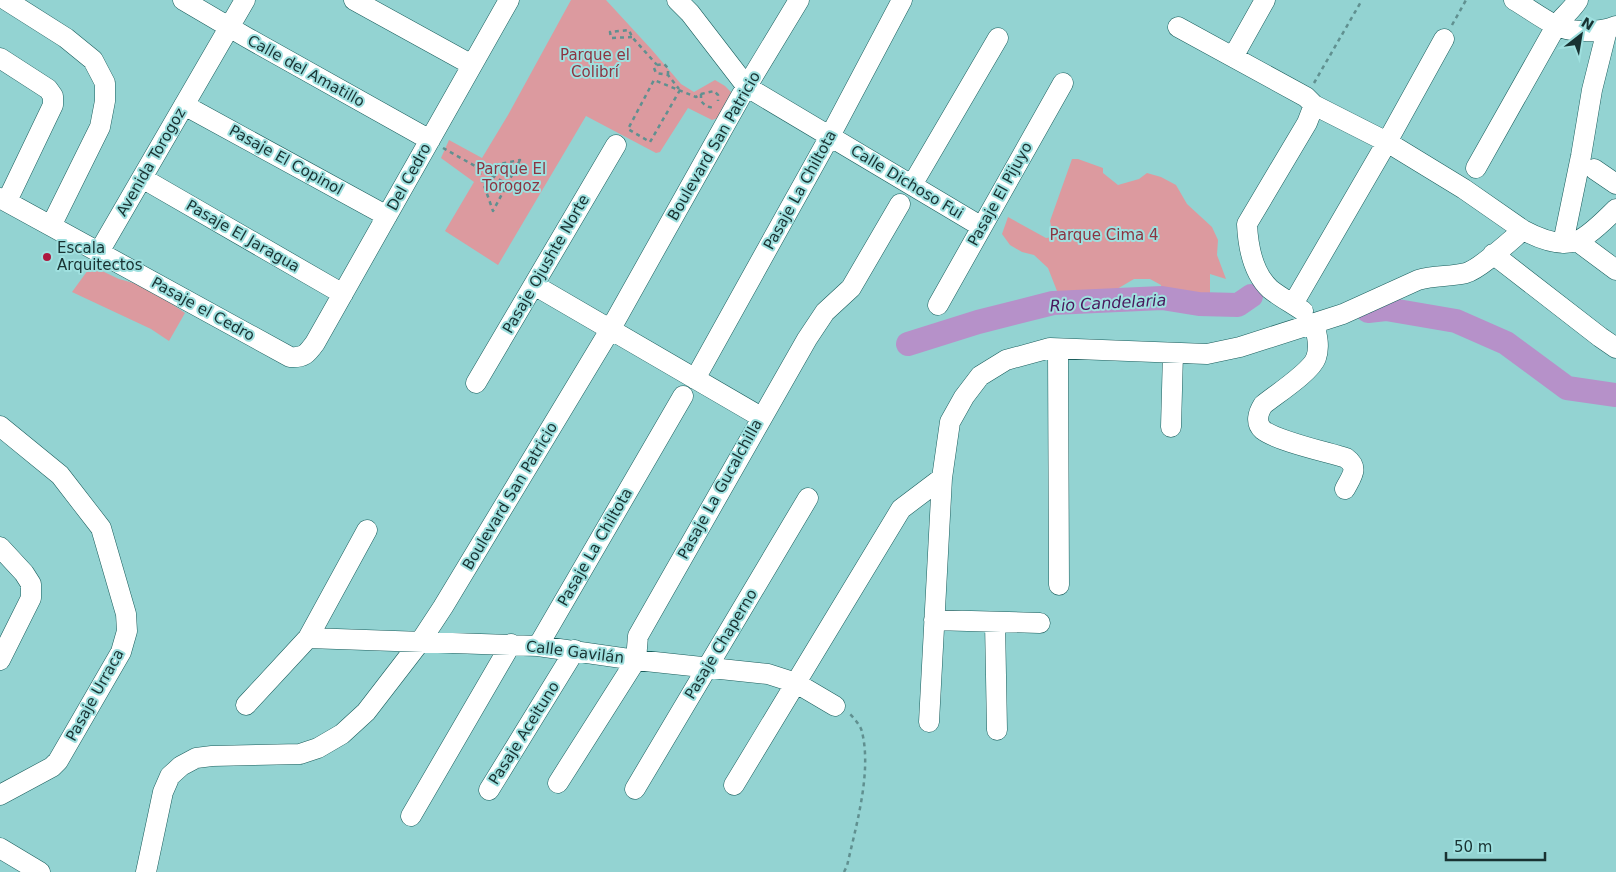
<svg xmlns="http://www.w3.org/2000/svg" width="1616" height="872" viewBox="0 0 1616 872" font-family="'DejaVu Sans',sans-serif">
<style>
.green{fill:#dc9a9f}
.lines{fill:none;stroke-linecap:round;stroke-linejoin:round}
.river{stroke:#b691c9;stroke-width:24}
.minor-casing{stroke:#195d5c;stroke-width:21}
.path{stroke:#609090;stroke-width:2.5;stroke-dasharray:4 4;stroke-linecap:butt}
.minor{stroke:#fff;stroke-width:20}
.poi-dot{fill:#ad183e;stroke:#9fe0df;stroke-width:2}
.labels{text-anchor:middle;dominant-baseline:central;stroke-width:4;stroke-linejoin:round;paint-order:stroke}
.park-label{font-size:15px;fill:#8c3441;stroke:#9fe0df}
.street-label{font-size:15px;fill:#183232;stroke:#9fe0df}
.poi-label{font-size:15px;fill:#183232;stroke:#9fe0df;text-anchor:start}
.water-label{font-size:16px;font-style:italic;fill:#48185c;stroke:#9fe0df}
</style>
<rect width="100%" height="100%" fill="#93d3d2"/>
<path class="green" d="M 571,0 L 606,0 L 652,50 L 681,84 L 694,92 L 715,80 L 725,86 L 732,93 L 720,117 L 712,120 L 688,108 L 660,152 L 656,153 L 586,116 L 498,265 L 445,231 L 474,182 L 441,158 L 449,140 L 482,158 L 508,115 Z
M 1072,159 L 1078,159 L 1103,168 L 1103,173 L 1118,185 L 1139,179 L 1147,173 L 1161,177 L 1176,185 L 1187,204 L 1212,227 L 1218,240 L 1217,255 L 1226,279 L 1210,274 L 1210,306 L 1187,303 L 1187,295 L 1162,298 L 1161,285 L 1150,279 L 1134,279 L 1117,289 L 1090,293 L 1057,291 L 1048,268 L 1034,255 L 1022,252 L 1010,245 L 1002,234 L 1008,217 L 1046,238 L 1053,237 L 1050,221 Z
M 88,270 L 102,271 L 119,279 L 148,287 L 185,313 L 169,341 L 151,329 L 72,292 Z"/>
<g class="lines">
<path class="river" d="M 1368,311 L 1386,309 L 1456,321 L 1506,343 L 1567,388 L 1616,395
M 908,344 L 978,322 L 1053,303 L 1162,298 L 1199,304 L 1238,305 L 1251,296"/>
<g class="minor-casing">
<path id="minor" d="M 6,0 L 66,38 L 93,60 L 105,83 L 105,101 L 100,127 L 51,226
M 183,0 L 246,37 L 430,140
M 354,0 L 472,65
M 677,0 L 690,13 L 747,87 L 982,227
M 1514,0 C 1528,8 1541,18 1555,25 C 1571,33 1599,33 1616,26
M 1178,27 L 1306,97 L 1314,105 L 1387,142 L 1464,189 L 1523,230
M 1233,57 L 1265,0
M 0,58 L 48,89 L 53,96 L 53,105 L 7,201
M 184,105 L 387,216
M 1476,168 L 1556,26 C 1563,16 1572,10 1578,0
M 1594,169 L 1616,184
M 142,178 L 343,294
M 912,185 L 998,38
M 0,198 L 290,357 C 304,358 307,354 315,343 L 509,0
M 1577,241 L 1616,270
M 1563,243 L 1581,156 L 1592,90 L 1607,30
M 99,252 L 245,0
M 1493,254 L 1600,337 L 1616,348
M 534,285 L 761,417
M 1293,304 L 1387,142 L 1444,39
M 938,305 L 1063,83
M 1303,311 C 1293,304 1280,297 1270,289 C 1253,273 1248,246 1247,224 L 1307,123 L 1314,105
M 1314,323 C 1317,335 1320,347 1316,358 C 1311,372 1275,395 1263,405 C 1258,413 1255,423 1263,430 C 1277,441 1327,452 1346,458 C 1360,468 1351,477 1345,489
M 1058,349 L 1059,585
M 695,379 L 830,136 L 902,0
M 476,383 L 616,145
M 0,426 L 60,475 L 101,528 L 126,614 L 127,631 L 121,652 L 58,761 L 52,767 L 0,795
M 1171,427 L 1173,353
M 0,547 L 24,573 L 31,584 L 31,598 L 0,660
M 934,620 L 1040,623
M 995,622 L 997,730
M 308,638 L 538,646 L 636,660 L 768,674 L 796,683 L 835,706
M 538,646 L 683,396
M 246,705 L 308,638 L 367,530
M 929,722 L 942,478 L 950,422 L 964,397 L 980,376 L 1006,360 L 1050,348 L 1207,354 L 1240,347 L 1343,314 L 1418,280 C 1434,275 1450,277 1466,273 C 1480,269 1510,241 1523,230 C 1538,238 1559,247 1576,241 C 1587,238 1607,218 1616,209
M 558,783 L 636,660 L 638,636 L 807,339 L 825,312 L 851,288 L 900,204
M 734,785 L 901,509 L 942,478
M 635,789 L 808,498
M 489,790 L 575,650
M 411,816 L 511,644
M 0,848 L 40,872
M 146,872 L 163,792 L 170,776 L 181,766 L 196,758 L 212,756 L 300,754 L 318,748 L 342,734 L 366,712 L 420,642 L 443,607 L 610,330 L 741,96 L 799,0"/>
</g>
<path class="path" d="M 1452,25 L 1466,0
M 632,37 L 611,38 L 610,32 L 629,30 L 632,37 L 657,65
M 668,75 L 668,68 L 664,64 L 657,65 L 654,68 L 656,73 L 668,75 L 679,89
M 1314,83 L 1362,0
M 680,90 L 650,142 L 628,129 L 654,80 L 696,97 L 701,94 L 714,91 L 718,95 L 718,101
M 701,94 L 701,101 C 705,106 710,109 715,106
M 443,148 L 507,184
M 520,160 L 493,211 L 478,168 Z
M 844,872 L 847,866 C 856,826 872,772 862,732 C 861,726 854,718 849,713"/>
<use href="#minor" class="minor"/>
</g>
<circle class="poi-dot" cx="47" cy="257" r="5"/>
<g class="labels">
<g class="park-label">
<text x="595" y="55">Parque el<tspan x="595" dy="17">Colibrí</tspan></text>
<text x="511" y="169">Parque El<tspan x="511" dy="17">Torogoz</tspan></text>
<text x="1104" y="235">Parque Cima 4</text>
</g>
<g class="street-label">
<text transform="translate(306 71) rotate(29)">Calle del Amatillo</text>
<text transform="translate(714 146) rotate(-60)">Boulevard San Patricio</text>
<text transform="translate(286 160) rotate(29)">Pasaje El Copinol</text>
<text transform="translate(151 162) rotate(-60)">Avenida Torogoz</text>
<text transform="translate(409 177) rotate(-61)">Del Cedro</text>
<text transform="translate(907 182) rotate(31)">Calle Dichoso Fui</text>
<text transform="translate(800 190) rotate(-61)">Pasaje La Chiltota</text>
<text transform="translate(1000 194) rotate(-61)">Pasaje El Pijuyo</text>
<text transform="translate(243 236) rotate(30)">Pasaje El Jaragua</text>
<text transform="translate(546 264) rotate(-60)">Pasaje Ojushte Norte</text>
<text transform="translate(203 309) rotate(29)">Pasaje el Cedro</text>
<text transform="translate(720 489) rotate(-61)">Pasaje La Gucalchilla</text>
<text transform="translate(510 496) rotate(-59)">Boulevard San Patricio</text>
<text transform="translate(595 547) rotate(-60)">Pasaje La Chiltota</text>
<text transform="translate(721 644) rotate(-59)">Pasaje Chaperno</text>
<text transform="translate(575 652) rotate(7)">Calle Gavilán</text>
<text transform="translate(95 695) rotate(-61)">Pasaje Urraca</text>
<text transform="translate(524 733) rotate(-58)">Pasaje Aceituno</text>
</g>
<g class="poi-label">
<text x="57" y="248">Escala<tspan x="57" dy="17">Arquitectos</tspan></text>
</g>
<g class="water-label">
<text transform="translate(1108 303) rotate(-3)">Rio Candelaria</text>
</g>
</g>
<g transform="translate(1581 35) rotate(31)" stroke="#9fe0df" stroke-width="4" paint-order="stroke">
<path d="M0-4L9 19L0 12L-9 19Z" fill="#183232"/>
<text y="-8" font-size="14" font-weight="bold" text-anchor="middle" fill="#183232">N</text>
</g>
<path d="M1446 852v8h99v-8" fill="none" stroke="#183232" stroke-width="2.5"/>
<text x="1454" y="852" font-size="15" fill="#183232" stroke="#9fe0df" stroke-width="4" paint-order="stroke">50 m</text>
</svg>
